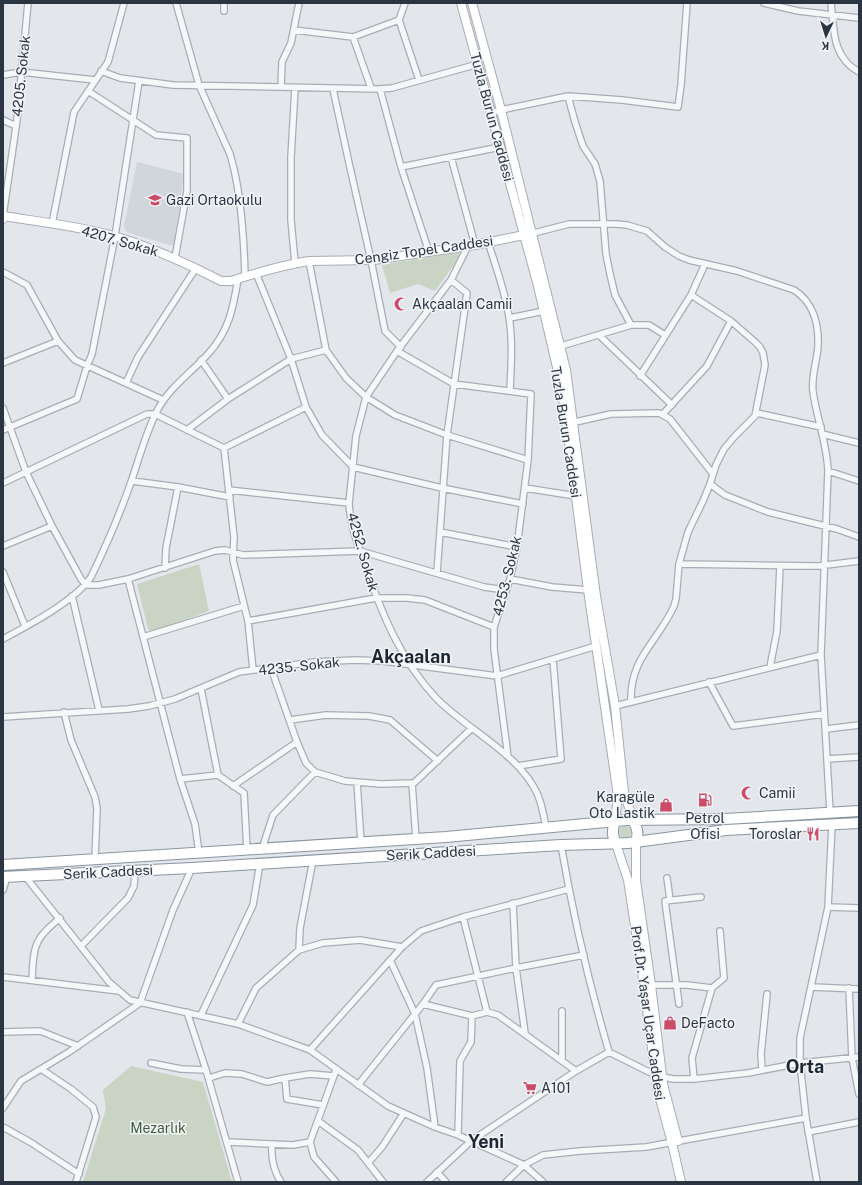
<svg xmlns="http://www.w3.org/2000/svg" width="862" height="1185" viewBox="0 0 862 1185" font-family="'Public Sans',sans-serif">
<style>
.built{fill:#d1d6dc}
.green{fill:#c9d4c4}
.lines{fill:none;stroke-linecap:round;stroke-linejoin:round}
.street-casing{stroke:#a8adb5;stroke-width:8}
.secondary-casing{stroke:#a8adb5;stroke-width:10}
.highway-casing{stroke:#8a95a1;stroke-width:12}
.street{stroke:#f5f7f9;stroke-width:5.5}
.secondary{stroke:#fff;stroke-width:8}
.highway{stroke:#fff;stroke-width:10}
.labels{text-anchor:middle;dominant-baseline:central;stroke-width:3;stroke-linejoin:round;paint-order:stroke}
.street-label{font-size:14px;fill:#2b3542;stroke:#f2f5f8}
.poi-label{font-size:14px;fill:#2b3542;stroke:#f2f5f8;text-anchor:start}
.park-label{font-size:14px;fill:#425e38;stroke:#f2f5f8}
.district-label{font-size:18px;font-weight:bold;fill:#1d2633;stroke:#f2f5f8}
</style>
<rect width="100%" height="100%" fill="#e3e6eb"/>
<path class="built" d="M 137,162 L 184,174 L 174,245 L 169,245 L 126,232 L 124,226 Z"/>
<path class="green" d="M 457,252 L 461,255 L 435,291 L 418,284 L 390,293 L 382,265 Z
M 199,564 L 209,611 L 153,632 L 148,629 L 137,584 Z
M619 832a6 6 0 1 1 12 0a6 6 0 1 1-12 0Z
M 131,1066 L 203,1082 L 232,1182 L 83,1182 L 106,1109 L 103,1090 Z"/>
<g class="lines">
<g class="street-casing">
<path id="street" d="M 176,3 L 199,85 L 230,154 C 241,190 244,238 245,277
M 405,3 L 399,20 L 419,80
M 764,3 L 798,11 L 859,18
M 831,3 C 834,30 832,57 859,72
M 224,11 L 224,3
M 294,30 L 353,37 L 399,20
M 353,37 L 371,88
M 101,71 L 120,78 L 173,85 L 380,89 L 392,88 L 478,64
M 3,75 L 21,72 L 95,80
M 281,87 L 282,62 L 291,43 L 299,3
M 333,89 L 349,163 L 371,260 L 385,331 L 401,347
M 380,89 L 401,167 L 429,252
M 88,91 L 156,135 L 187,138 L 187,191 L 175,258
M 568,96 L 575,122 L 583,146 L 595,164 L 600,181 L 606,254 L 610,274 L 615,295 L 631,325
M 491,113 L 501,110 L 568,96 L 622,100 L 678,107 L 681,85 L 687,3
M 3,120 L 16,126
M 451,157 L 475,245
M 401,167 L 500,147
M 3,216 L 17,120 L 28,3
M 52,224 L 74,112 L 108,62 L 124,3
M 530,234 L 569,224 L 616,224 L 627,225 L 647,231 L 665,247 L 679,256 L 689,260 L 737,271 L 794,290 C 813,302 819,324 818,346 C 817,362 811,376 813,392 C 817,419 827,444 828,471 L 821,655 L 830,812
M 488,242 C 496,267 505,291 509,317 C 513,341 511,367 510,391
M 468,246 L 451,280 L 397,351 L 366,397 L 356,436 L 349,503 C 350,525 358,545 365,565 C 381,612 401,661 436,698 C 466,729 518,753 537,793 C 542,804 544,816 546,828
M 309,261 L 326,350 L 346,378 L 366,397 L 395,415 L 447,435 L 528,460
M 295,263 L 291,220 L 291,157 L 295,88
M 3,272 L 27,285 L 58,341 L 75,360 L 163,400
M 256,273 L 291,359 L 306,407 L 322,435 L 353,467 L 442,488 L 523,504
M 510,318 L 544,311
M 600,336 L 672,405
M 558,347 L 631,325 L 649,325 L 665,335
M 397,351 L 454,384 L 531,394 L 528,460 L 517,547 L 510,579 L 494,627 L 494,649 L 508,757
M 201,360 L 228,399
M 3,363 L 58,341
M 640,376 L 691,295 L 705,264
M 126,383 L 138,357 L 196,268
M 3,408 L 26,472 L 52,526 L 81,579 L 86,585 L 99,585 L 128,579 L 215,551 L 225,550 L 243,555 L 360,551 L 484,587 L 506,590
M 757,413 L 821,427
M 663,414 L 707,366 L 731,321
M 571,423 L 611,414 L 659,413 L 670,419 L 713,474
M 3,430 L 77,399 L 87,366 L 92,354 L 115,236 L 139,81
M 187,430 L 228,399 L 291,359 L 326,350
M 822,434 L 859,443
M 224,448 L 306,407
M 828,471 L 859,481
M 132,481 L 178,487 L 230,497
M 3,483 L 147,414 L 155,414 L 224,448 L 234,537 L 233,560 L 248,621 L 253,670
M 710,484 L 725,495 L 768,512 L 837,529 L 859,537
M 525,488 L 576,496
M 229,490 L 349,503
M 440,532 L 517,547
M 3,546 L 52,526
M 679,564 L 818,566 L 859,561
M 165,568 L 166,548 L 178,487
M 3,572 L 25,626
M 437,573 L 447,435 L 467,293 L 451,280
M 128,579 L 180,779 L 195,824 L 199,853
M 510,579 L 552,587 L 588,590
M 72,596 L 99,710
M 248,621 L 376,598 L 407,598 L 425,600 L 494,627
M 143,637 L 244,606
M 3,639 C 29,625 75,601 91,577 C 106,546 120,514 131,482 C 139,459 145,435 156,413 C 168,388 190,374 208,354 C 229,331 233,309 238,279
M 770,667 L 777,631 L 780,566
M 271,668 L 297,742 L 306,763 L 315,772 L 345,781 L 381,784 L 414,783 L 472,728
M 709,682 L 733,726 L 824,714
M 201,689 L 218,775 L 244,793 L 247,850
M 631,701 C 630,657 658,642 674,606 L 676,599 L 679,564 L 688,532 L 703,501 L 710,484 L 716,465 L 724,449 L 735,436 L 755,416 L 765,365 L 763,353 L 760,347 L 755,342 L 731,321 L 691,295
M 615,706 L 821,655
M 64,712 L 71,740 L 95,797 L 97,808 L 95,860
M 3,717 L 128,709 L 149,706 L 175,699 L 239,672 L 314,662 L 355,660 L 383,661 L 497,676 L 596,646
M 290,720 L 326,715 L 369,716 L 390,720 L 438,761
M 826,729 L 859,725
M 827,759 L 859,757
M 518,766 L 561,759 L 553,659
M 180,779 L 218,775
M 357,782 L 361,843
M 412,783 L 416,839
M 233,786 L 297,742
M 561,845 C 573,915 589,984 609,1052
M 262,849 L 273,815 L 315,772
M 25,876 L 109,982 L 130,1000 L 238,1024 L 310,1050 L 388,1106 L 435,1127 L 458,1135 L 524,1165 L 543,1182
M 667,878 L 670,900
M 3,890 L 7,877
M 513,903 L 516,968 L 525,1033
M 828,907 L 859,908
M 463,917 L 487,1012
M 81,946 L 128,898 L 134,886 L 135,871
M 299,950 L 300,928 L 313,860
M 390,960 L 415,1014 L 427,1068 L 435,1127
M 3,977 L 119,991
M 32,980 C 33,965 32,946 43,934 C 48,928 54,923 60,918
M 651,985 L 687,985 L 712,988
M 811,987 L 859,989
M 849,988 L 852,1058 L 859,1094
M 423,1004 L 472,1016
M 679,1004 L 665,901 L 701,897
M 187,1012 L 206,1070 L 238,1182
M 201,1015 L 253,905 L 260,863
M 238,1024 L 256,988 L 299,950 L 323,943 L 360,940 L 402,947
M 3,1032 L 40,1031 L 78,1046
M 310,1050 L 402,947 L 421,931 L 463,917 L 569,889
M 562,1061 L 562,1011
M 151,1063 L 181,1069 L 206,1070
M 41,1069 L 71,1089 L 93,1107 L 96,1117 L 76,1182
M 762,1070 L 761,1054 L 767,994
M 209,1078 L 225,1073 L 242,1074 L 267,1082 L 285,1078 L 287,1099 L 323,1105
M 285,1078 L 310,1074 L 334,1076
M 694,1079 L 692,1058 L 712,988 L 724,978 L 720,931
M 358,1085 L 423,1004 L 436,985 L 516,968 L 584,955
M 3,1108 L 21,1081 L 69,1052 L 140,1003 L 173,910 L 192,868
M 318,1121 L 358,1150 L 383,1182
M 3,1127 L 30,1142 L 79,1174
M 808,1132 L 859,1122
M 458,1135 L 460,1061 L 471,1042 L 472,1016 L 487,1012 L 498,1015 L 576,1071
M 227,1142 L 293,1145 L 310,1142
M 272,1144 C 271,1158 273,1170 281,1182
M 369,1162 L 382,1147 L 404,1113
M 437,1172 L 446,1182
M 336,1182 L 314,1157 L 310,1142 L 336,1070
M 427,1182 L 471,1141 L 576,1071 L 609,1052 L 655,1075 L 673,1079 L 694,1079 L 748,1073 L 800,1063 L 859,1057
M 506,1182 L 524,1165 L 543,1155 L 580,1151 L 646,1147 L 806,1118
M 817,1182 L 806,1118 L 800,1063 L 800,1038 L 828,907 L 832,825"/>
</g>
<g class="secondary-casing">
<path id="secondary" d="M 461,3 L 538,286 L 560,380 L 565,412 L 588,590 L 618,796 L 615,821
M 472,3 L 501,110 L 566,370 L 596,596 L 615,706 L 624,792 L 633,820
M 3,219 L 3,216 C 40,222 78,226 114,236 C 152,247 186,263 221,281 L 231,281 C 256,273 282,265 309,261 L 374,260 L 475,245 L 524,235
M 636,842 L 636,880 L 651,985 L 663,1084 L 678,1141
M 616,844 L 628,880 L 644,986 L 657,1088 L 672,1143 L 681,1182"/>
</g>
<g class="highway-casing">
<path id="highway" d="M 633,820 C 637,828 639,833 636,842
M 615,821 C 612,830 612,835 616,844
M 3,865 L 446,837 L 627,820 L 725,819 L 859,811
M 3,877 L 192,868 L 561,845 L 628,843 L 726,830 L 859,823"/>
</g>
<use href="#street" class="street"/>
<use href="#secondary" class="secondary"/>
<use href="#highway" class="highway"/>
</g>
<defs>
<g id="school-bare" transform="scale(1.08)"><path d="M0-5L7-2L0 1L-7-2ZM-4 1L0 2.5L4 1V4Q0 6-4 4Z" fill="#cc4c68" stroke="#f2f5f8" stroke-width="2.5" paint-order="stroke"/></g>
<g id="mosque-bare" transform="scale(1.08)"><path d="M3.5-4.9A6 6 0 1 0 3.5 4.9A5 5 0 1 1 3.5-4.9Z" fill="#cc4c68" stroke="#f2f5f8" stroke-width="2.5" paint-order="stroke"/></g>
<g id="fuel-bare" transform="scale(1.08)"><path d="M-5.5-6h7V0h2V4h1.3V-2.5L3-4.5l.8-.8L6-3V5H2.5V1h-1V6h-7ZM-4.2-4.7v3.2H.2V-4.7Z" fill="#cc4c68" stroke="#f2f5f8" stroke-width="2.5" paint-order="stroke"/></g>
<g id="shop-bare" transform="scale(1.08)"><path d="M-5-2.5h2.3a2.7 3.5 0 0 1 5.4 0H5L5.5 6h-11ZM-1.5-2.5h3a1.5 2.3 0 0 0-3 0Z" fill="#cc4c68" stroke="#f2f5f8" stroke-width="2.5" paint-order="stroke"/></g>
<g id="restaurant-bare" transform="scale(1.08)"><path d="M-5-6h1v4h1v-4h1v4h1v-4h1v5L-1.5 .5V6h-2V.5L-5-1ZM5-6V6H3V1.5H1.5Q1.5-4 5-6Z" fill="#cc4c68" stroke="#f2f5f8" stroke-width="2.5" paint-order="stroke"/></g>
<g id="supermarket-bare" transform="scale(1.08)"><path d="M-6-5.5h2.5l.6 2H6L4.5 2H-2.5L-4.4-4H-6ZM-1.5 3.2a1.3 1.3 0 1 0 .1 0ZM3 3.2a1.3 1.3 0 1 0 .1 0Z" fill="#cc4c68" stroke="#f2f5f8" stroke-width="2.5" paint-order="stroke"/></g>
</defs>
<g fill-rule="evenodd">
<use href="#school-bare" x="155" y="200"/>
<use href="#mosque-bare" x="401" y="304"/>
<use href="#mosque-bare" x="748" y="793"/>
<use href="#fuel-bare" x="705" y="800"/>
<use href="#shop-bare" x="666" y="805"/>
<use href="#restaurant-bare" x="813" y="834"/>
<use href="#shop-bare" x="670" y="1023"/>
<use href="#supermarket-bare" x="530" y="1088"/>
</g>
<g class="labels">
<g class="street-label">
<text transform="translate(21 76) rotate(-84)">4205. Sokak</text>
<text transform="translate(492 117) rotate(75)">Tuzla Burun Caddesi</text>
<text transform="translate(120 241) rotate(16)">4207. Sokak</text>
<text transform="translate(424 250) rotate(-8)">Cengiz Topel Caddesi</text>
<text transform="translate(566 432) rotate(81)">Tuzla Burun Caddesi</text>
<text transform="translate(363 552) rotate(74)">4252. Sokak</text>
<text transform="translate(507 576) rotate(-76)">4253. Sokak</text>
<text transform="translate(299 666) rotate(-6)">4235. Sokak</text>
<text transform="translate(431 853) rotate(-3)">Serik Caddesi</text>
<text transform="translate(108 872) rotate(-3)">Serik Caddesi</text>
<text transform="translate(648 1013) rotate(82)">Prof.Dr. Yaşar Uçar Caddesi</text>
</g>
<g class="poi-label">
<text x="166" y="200">Gazi Ortaokulu</text>
<text x="412" y="304">Akçaalan Camii</text>
<text x="759" y="793">Camii</text>
<text x="655" y="797" text-anchor="end">Karagüle<tspan x="655" dy="16">Oto Lastik</tspan></text>
<text x="705" y="818" text-anchor="middle">Petrol<tspan x="705" dy="16">Ofisi</tspan></text>
<text x="802" y="834" text-anchor="end">Toroslar</text>
<text x="681" y="1023">DeFacto</text>
<text x="541" y="1088">A101</text>
</g>
<g class="park-label">
<text x="158" y="1128">Mezarlık</text>
</g>
<g class="district-label">
<text x="411" y="656">Akçaalan</text>
<text x="805" y="1066">Orta</text>
<text x="486" y="1141">Yeni</text>
</g>
</g>
<rect width="862" height="1185" fill="none" stroke="#2b3542" stroke-width="8"/>
<g transform="translate(826 36) rotate(184)" stroke="#f2f5f8" stroke-width="3" paint-order="stroke">
<path d="M0-3L7 15L0 10L-7 15Z" fill="#2b3542"/>
<text y="-6" font-size="11" font-weight="bold" text-anchor="middle" fill="#2b3542">K</text>
</g>
</svg>
